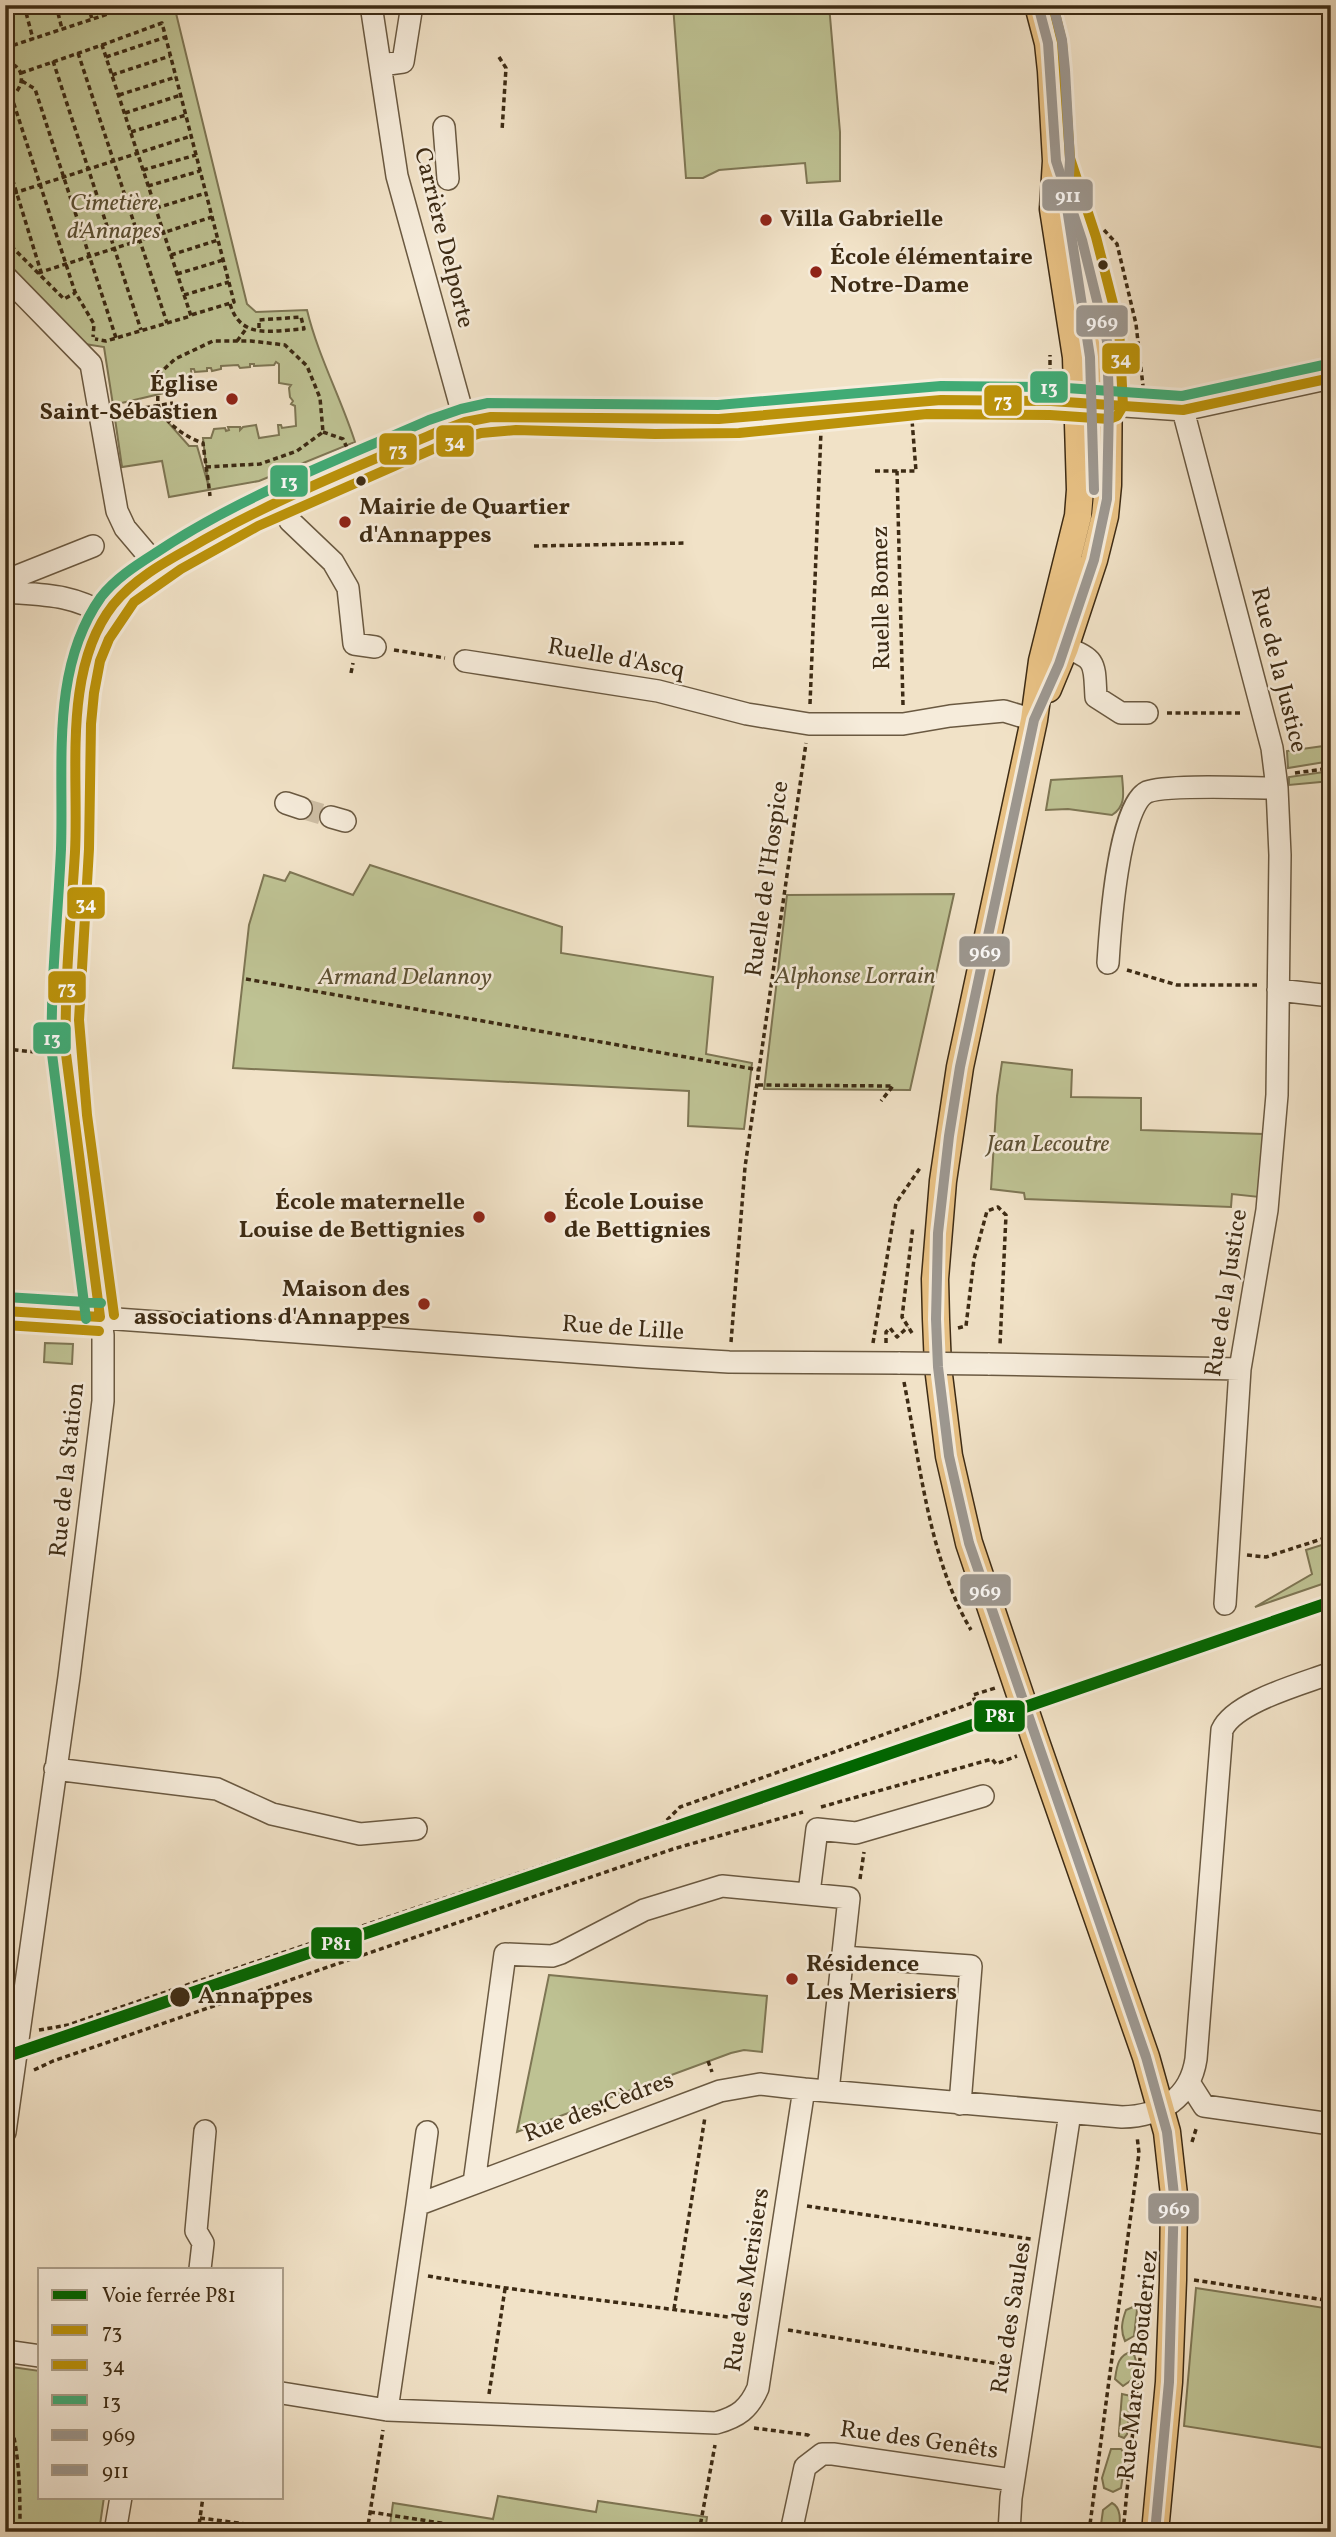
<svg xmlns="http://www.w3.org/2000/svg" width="1336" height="2537" viewBox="0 0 1336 2537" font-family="Vollkorn,serif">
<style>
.green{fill:#bec293;stroke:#7e7654;stroke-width:2}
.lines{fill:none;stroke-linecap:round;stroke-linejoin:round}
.minor-tunnel{stroke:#cdbda3;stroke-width:21;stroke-dasharray:21 10;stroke-linecap:butt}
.minor-casing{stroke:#6a5941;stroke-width:24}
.major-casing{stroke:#3d2b14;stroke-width:29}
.path{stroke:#3d2b14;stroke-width:3.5;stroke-dasharray:5 3.5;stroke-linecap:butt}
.minor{stroke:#f6ecdb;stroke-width:21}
.major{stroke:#e8c184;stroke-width:26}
.minor-bridge-casing{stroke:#6a5941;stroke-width:24;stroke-linecap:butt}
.minor-bridge{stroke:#f6ecdb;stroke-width:21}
.bus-1-casing{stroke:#f6ecdb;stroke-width:16}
.bus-2-casing{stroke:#f6ecdb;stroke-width:16}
.bus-3-casing{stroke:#f6ecdb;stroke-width:16}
.bus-4-casing{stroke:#f6ecdb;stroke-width:16}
.bus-5-casing{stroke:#f6ecdb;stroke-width:16}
.bus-1{stroke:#bb920a;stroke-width:10}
.bus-2{stroke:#bb920a;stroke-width:10}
.bus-3{stroke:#40ab75;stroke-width:10}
.bus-4{stroke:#9d9891;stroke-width:10}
.bus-5{stroke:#9d9891;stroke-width:10}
.rail-1-casing{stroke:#f6ecdb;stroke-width:18}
.rail-1{stroke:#060;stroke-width:12}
.poi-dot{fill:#8f2418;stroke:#f6ecdb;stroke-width:2.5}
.bus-dot{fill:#3d2b14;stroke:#f6ecdb;stroke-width:2.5}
.labels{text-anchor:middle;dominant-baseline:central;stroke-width:5;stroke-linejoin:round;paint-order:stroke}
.park-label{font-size:24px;font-style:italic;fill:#5d5134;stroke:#f6ecdb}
.poi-label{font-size:24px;font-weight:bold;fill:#3d2b14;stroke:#f6ecdb;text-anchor:start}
.street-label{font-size:24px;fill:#3d2b14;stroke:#f6ecdb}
.stop-label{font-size:24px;font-weight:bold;fill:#3d2b14;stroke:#f6ecdb;text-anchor:start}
.line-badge{stroke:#f6ecdb;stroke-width:2.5}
.badge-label{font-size:19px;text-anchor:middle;font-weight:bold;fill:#fff}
</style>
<rect width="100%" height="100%" fill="#f1e2c7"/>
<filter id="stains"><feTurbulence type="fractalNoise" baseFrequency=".00286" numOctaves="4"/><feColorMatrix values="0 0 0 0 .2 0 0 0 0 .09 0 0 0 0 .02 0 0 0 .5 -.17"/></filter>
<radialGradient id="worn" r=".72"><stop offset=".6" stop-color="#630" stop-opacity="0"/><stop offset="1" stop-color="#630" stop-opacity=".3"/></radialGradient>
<path class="green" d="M 5,5 L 174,5 L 247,304 L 256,312 L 307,310 C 318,356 341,398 355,442 L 259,481 L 169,497 L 162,461 L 122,467 L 114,412 L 145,408 L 159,414 L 162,420 L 166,420 L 189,446 L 197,446 L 208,484 L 203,438 L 211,438 L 214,429 L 225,428 L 226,431 L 229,430 L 228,427 L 240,427 L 240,430 L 243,427 L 256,425 L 259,438 L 279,435 L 278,425 L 281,425 L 282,428 L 296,426 L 295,406 L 291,404 L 293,401 L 290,397 L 289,388 L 291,385 L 279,383 L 279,364 L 276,362 L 274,365 L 254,366 L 254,364 L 250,364 L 250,367 L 240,368 L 238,365 L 221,366 L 221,369 L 212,371 L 211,368 L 207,368 L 207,371 L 195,372 L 194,369 L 191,369 L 192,381 L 183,385 L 182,390 L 170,389 L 164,393 L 113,405 L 104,347 L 85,344 L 5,262 Z
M 673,5 L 829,5 L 840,132 L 840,181 L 807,183 L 805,163 L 719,170 L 703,178 L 686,178 Z
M 1331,745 L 1331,761 L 1288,768 L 1287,751 Z
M 1331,771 L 1331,781 L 1289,785 L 1289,777 Z
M 1122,776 C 1123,791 1127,806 1112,815 L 1068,809 L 1046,810 L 1051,780 Z
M 370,865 L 562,927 L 561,953 L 713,977 L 706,1054 L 752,1063 L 744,1129 L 688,1126 L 689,1091 L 233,1068 L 249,925 L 264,875 L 285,881 L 290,872 L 353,895 Z
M 954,894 L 910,1090 L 764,1089 L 787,895 Z
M 1002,1062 L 1072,1070 L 1071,1097 L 1141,1098 L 1141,1130 L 1263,1134 L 1259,1197 L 1232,1194 L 1231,1207 L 1025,1199 L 1024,1193 L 991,1189 L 997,1096 Z
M 45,1343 L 73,1344 L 72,1364 L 44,1362 Z
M 1331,1542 L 1331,1581 L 1255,1607 L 1312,1574 L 1306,1550 Z
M 549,1975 L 767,1996 L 762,2052 L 744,2050 L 731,2053 L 517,2132 Z
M 1196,2288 L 1331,2309 L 1331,2449 L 1184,2426 Z
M 1133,2307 L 1137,2310 L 1134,2336 L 1125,2341 C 1120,2330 1122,2321 1126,2310 Z
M 1133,2351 L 1136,2361 L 1133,2379 L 1123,2386 L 1115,2379 C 1117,2365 1118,2355 1133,2351 Z
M 5,2366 L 40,2371 L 40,2497 L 104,2497 L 99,2532 L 5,2532 Z
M 1122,2394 L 1131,2396 L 1127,2434 L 1124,2438 L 1119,2436 L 1119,2432 Z
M 1111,2449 L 1121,2449 L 1126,2456 L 1121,2488 L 1113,2492 L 1104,2488 L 1102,2478 Z
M 498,2496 L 596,2512 L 598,2501 L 707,2517 L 705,2532 L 389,2532 L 393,2503 L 493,2519 Z
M 1112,2503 C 1122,2508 1120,2522 1119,2532 L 1100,2532 L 1103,2510 Z"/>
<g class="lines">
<path class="minor-tunnel" d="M 301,808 L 331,817"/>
<g class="minor-casing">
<path id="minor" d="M 371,5 L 397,176 L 465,422
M 381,65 L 403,62 L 412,5
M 444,127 L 448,179
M 5,276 L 91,364 L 117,511 L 125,528 L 158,567
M 1183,410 L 1272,748 L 1277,788 L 1280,855 L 1277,1095 L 1267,1210 L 1240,1369 L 1225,1604
M 281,500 L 290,521 L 333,562 L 348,588 L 354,644 L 375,647
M 5,581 L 93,546
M 5,592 C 44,595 72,594 106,615
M 1065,648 C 1098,658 1094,666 1096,697 L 1121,713 L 1147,713
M 465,661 L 658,691 L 747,714 L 809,724 L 903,724 L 950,716 L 1004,711 L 1034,720
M 286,803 L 301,808
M 331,817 L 345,821
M 1108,963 C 1110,931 1118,806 1147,792 C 1167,784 1251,788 1277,788
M 1278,990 L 1331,996
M 5,1311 L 644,1357 L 729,1362 L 900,1363
M 988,1364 L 1240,1369
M 55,1769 L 217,1789 L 272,1814 L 360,1834 L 416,1829
M 809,1893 L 817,1829 L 856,1833 L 983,1796
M 843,1957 L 971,1966 L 960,2104
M 1190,2084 L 1204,2106 L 1331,2124
M 5,2132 L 69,1677 L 103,1401 L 103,1335 L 73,1117 L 66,1054 L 65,1020 L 75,848 L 77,723 L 80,691 L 91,645 L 113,605 L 146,575 L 239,519 L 435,433 L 478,419 L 516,416 L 655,420 L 739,419 L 926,400 L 1051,401 L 1183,410 L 1331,378
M 474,2183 L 505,1954 L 552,1956 L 561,1953 L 644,1910 L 722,1886 L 849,1898 L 828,2091
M 417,2205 L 427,2132
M 200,2269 L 203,2243 L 196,2231 L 205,2131
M 5,2351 L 40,2356
M 282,2393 L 387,2410 L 716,2423 C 738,2417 749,2409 758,2388 L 804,2089 L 1122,2117 C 1161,2116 1190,2098 1196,2059 L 1222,1730 C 1234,1702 1302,1684 1331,1673
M 387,2410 L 417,2205 L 720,2091 L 760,2084 L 804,2089
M 115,2532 L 121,2497
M 791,2532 L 805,2467 L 822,2454 L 833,2454 L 1013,2480
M 1009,2532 L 1011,2498 L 1070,2113"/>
</g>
<g class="major-casing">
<path id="major" d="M 1038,5 L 1048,43 L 1051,71 L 1056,161 L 1089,263 L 1105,330 L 1109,367 L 1108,485 L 1105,516 L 1094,560 L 1065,648 L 1048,689
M 1056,161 L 1053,209 L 1076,357 L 1080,490 L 1078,516 L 1042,661 L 1034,720 L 960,1067 L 943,1181 L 935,1279 L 936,1319 L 938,1367 L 949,1456 L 969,1543 L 1035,1739 L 1146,2057 L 1167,2132 L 1174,2195 L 1173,2280 L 1169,2382 L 1155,2532"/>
</g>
<path class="path" d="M 24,5 L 33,39
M 56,5 L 62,29
M 88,5 L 92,19
M 5,27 L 11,47
M 102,45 L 162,23 L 234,302 L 191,315
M 5,48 L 135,5
M 78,53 L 167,323
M 106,57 L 166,37
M 499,57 L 506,68 L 502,131
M 53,61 L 141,330
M 5,62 C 21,64 26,78 17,91 L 5,96
M 21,73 L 102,45 L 191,316 L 106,341 L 95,339
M 112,75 L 170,56
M 22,81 L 35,89 L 116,338
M 11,95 L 75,292 L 94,324 L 93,337
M 119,95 L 176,77
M 125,113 L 181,95
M 131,132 L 186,115
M 5,155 L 41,272
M 143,170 L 196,155
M 148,186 L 200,171
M 5,196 L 191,136
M 156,208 L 206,193
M 1104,230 L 1117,244 L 1136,324 L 1143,386
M 5,240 L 64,299 L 75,293
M 171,255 L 218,240
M 38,273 L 212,217
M 177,274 L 223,260
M 184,295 L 229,282
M 230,304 C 241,341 273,330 304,329 L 301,317 L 259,320 L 259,331
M 237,341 L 246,329
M 1050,382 L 1050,355
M 120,412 L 173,403
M 323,432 L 343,439 L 348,450
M 206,467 L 260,464 L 297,451 L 323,432 L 320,398 L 307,366 L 285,345 L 251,341 L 213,341 L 175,359 L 160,373 C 160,383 157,393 158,403 C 160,420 188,439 203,443 C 205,460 208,478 210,496
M 875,471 L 897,471
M 534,546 L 686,543
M 394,650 L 445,658
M 351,673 L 353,663
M 810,704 L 821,431
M 903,705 L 897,471 L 916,471 L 912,420
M 1167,713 L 1243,713
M 1295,773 L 1331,768
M 1127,970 L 1177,985 L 1257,985
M 246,979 L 759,1070
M 5,1049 L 45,1053
M 758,1085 L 893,1086 L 881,1101
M 958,1328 L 966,1326 L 974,1259 L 987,1211 L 998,1207 L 1006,1215 L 1000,1345
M 912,1333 L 902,1317 L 913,1226
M 731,1342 L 745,1167 L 806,743
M 873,1343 L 896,1203 L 920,1168
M 886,1343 L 886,1332 L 890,1328 L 897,1337 L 908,1327
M 904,1382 C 920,1463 929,1559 971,1630
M 1247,1555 L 1266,1557 L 1331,1536
M 821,1807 L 992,1759 L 996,1764 L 1017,1756
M 860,1879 L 864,1852
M 39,2030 L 68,2025 L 662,1825 L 680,1807 L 975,1702 L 973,1695 L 995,1688
M 708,2061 L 712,2072
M 34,2070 L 53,2061 L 673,1849 L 803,1812
M 601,2101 L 605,2112
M 1192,2142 L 1197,2126
M 807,2206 L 1031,2239
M 428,2276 C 534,2294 642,2304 749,2320
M 1194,2280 L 1331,2301
M 674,2309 L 705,2117
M 788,2330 L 1012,2366
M 489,2394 L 505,2289
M 5,2405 C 20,2446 20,2488 20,2532
M 754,2428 L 808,2435 L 811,2438
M 370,2512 L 499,2532
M 200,2518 L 307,2532
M 198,2532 L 203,2497
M 350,2532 L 367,2529
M 367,2532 L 383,2430
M 699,2532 L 715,2445
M 1089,2532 L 1139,2153 L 1137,2136
M 1123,2532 L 1147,2287"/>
<use href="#minor" class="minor"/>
<use href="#major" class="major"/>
<g class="minor-bridge-casing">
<path id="minor-bridge" d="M 900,1363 L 988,1364"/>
</g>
<use href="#minor-bridge" class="minor-bridge"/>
<g class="bus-1-casing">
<path id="bus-1" d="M 5,1311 L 100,1317
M 100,1317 L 66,1054 C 64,987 71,919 75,852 C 79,774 62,670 113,605 C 133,580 163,563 190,548 C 268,502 352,469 435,433 L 465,422 L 491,417 L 719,419 L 941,400 L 1051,401 L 1183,410 L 1331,378"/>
</g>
<g class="bus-2-casing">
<path id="bus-2" d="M 114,1315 L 87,1115 L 79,1020 L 89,849 L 91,724 L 94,693 L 100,661 L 109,639 L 134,602 L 181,569 L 258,526 L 440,446 L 481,433 L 516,430 L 655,434 L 739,433 L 927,414 L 1050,415 L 1109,419 L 1117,416 L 1123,406 L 1119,327 L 1096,237 L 1070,158 L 1062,42 L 1053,5
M 5,1325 L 99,1331"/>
</g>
<g class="bus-3-casing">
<path id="bus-3" d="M 6,1297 L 101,1303
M 86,1319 L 52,1054 C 50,986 58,917 61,849 C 64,765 50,669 101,597 C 115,579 135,566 154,554 C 239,497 336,461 429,420 L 461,409 L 488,403 L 718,405 L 941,386 L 1052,387 L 1182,396 L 1328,364"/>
</g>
<g class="bus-4-casing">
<path id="bus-4" d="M 1038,5 L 1048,43 L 1056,161 L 1082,240 L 1107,341 L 1109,405 L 1107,499 L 1094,560 L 1059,664 L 1034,720 L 960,1067 L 949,1136 L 938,1233 L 936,1319 L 938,1367 L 949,1456 L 969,1543 L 1146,2057 L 1167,2132 L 1174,2195 L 1169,2382 L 1155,2532"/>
</g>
<g class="bus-5-casing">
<path id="bus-5" d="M 1053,5 L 1062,40 L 1065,70 L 1070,160 L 1067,208 L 1090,357 L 1094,490"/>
</g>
<use href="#bus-1" class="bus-1"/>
<use href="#bus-2" class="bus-2"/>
<use href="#bus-3" class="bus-3"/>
<use href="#bus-4" class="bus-4"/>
<use href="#bus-5" class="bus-5"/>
<g class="rail-1-casing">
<path id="rail-1" d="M 5,2057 L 1331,1602"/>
</g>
<use href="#rail-1" class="rail-1"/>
</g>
<g class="poi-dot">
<circle cx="766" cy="220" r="7"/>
<circle cx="816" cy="272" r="7"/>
<circle cx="232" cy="399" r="7"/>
<circle cx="345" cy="522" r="7"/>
<circle cx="479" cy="1217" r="7"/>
<circle cx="550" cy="1217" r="7"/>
<circle cx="424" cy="1304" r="7"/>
<circle cx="792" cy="1979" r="7"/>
</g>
<g class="bus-dot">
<circle cx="1103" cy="265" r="6"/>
<circle cx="361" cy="481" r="6"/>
<circle cx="180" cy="1997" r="11"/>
</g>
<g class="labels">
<g class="park-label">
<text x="114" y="204">Cimetière<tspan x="114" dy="28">d'Annapes</tspan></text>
<text x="855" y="977">Alphonse Lorrain</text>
<text x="405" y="978">Armand Delannoy</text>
<text x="1048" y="1145">Jean Lecoutre</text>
</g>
<g class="poi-label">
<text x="780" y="220">Villa Gabrielle</text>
<text x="830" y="258">École élémentaire<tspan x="830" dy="28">Notre-Dame</tspan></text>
<text x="218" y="385" text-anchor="end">Église<tspan x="218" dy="28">Saint-Sébastien</tspan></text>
<text x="359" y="508">Mairie de Quartier<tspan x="359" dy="28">d'Annappes</tspan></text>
<text x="465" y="1203" text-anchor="end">École maternelle<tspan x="465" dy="28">Louise de Bettignies</tspan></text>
<text x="564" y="1203">École Louise<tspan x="564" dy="28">de Bettignies</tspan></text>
<text x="410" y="1290" text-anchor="end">Maison des<tspan x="410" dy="28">associations d'Annappes</tspan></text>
<text x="806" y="1965">Résidence<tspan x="806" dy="28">Les Merisiers</tspan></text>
</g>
<g class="street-label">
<text transform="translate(443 238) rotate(76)">Carrière Delporte</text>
<text transform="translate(882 598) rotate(-91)">Ruelle Bomez</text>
<text transform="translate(616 659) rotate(10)">Ruelle d'Ascq</text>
<text transform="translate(1278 670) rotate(76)">Rue de la Justice</text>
<text transform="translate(768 879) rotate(-82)">Ruelle de l'Hospice</text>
<text transform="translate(1227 1293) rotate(-81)">Rue de la Justice</text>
<text transform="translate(623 1329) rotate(4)">Rue de Lille</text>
<text transform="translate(68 1470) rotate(-84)">Rue de la Station</text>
<text transform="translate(599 2108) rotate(-21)">Rue des Cèdres</text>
<text transform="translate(748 2280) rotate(-81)">Rue des Merisiers</text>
<text transform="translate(1012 2318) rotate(-81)">Rue des Saules</text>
<text transform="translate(1139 2365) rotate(-84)">Rue Marcel Bouderiez</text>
<text transform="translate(919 2441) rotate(8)">Rue des Genêts</text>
</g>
<g class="stop-label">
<text x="198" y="1997">Annappes</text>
</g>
</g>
<g class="line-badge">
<rect x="1041" y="178" width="53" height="34" rx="7" fill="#9d9891"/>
<rect x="1075" y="304" width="54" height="34" rx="7" fill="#9d9891"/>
<rect x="1101" y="342" width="40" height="33" rx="7" fill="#bb920a"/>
<rect x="1029" y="370" width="40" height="34" rx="7" fill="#40ab75"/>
<rect x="983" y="384" width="40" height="33" rx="7" fill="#bb920a"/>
<rect x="435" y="424" width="40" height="34" rx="7" fill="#bb920a"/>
<rect x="378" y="432" width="40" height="34" rx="7" fill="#bb920a"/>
<rect x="269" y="464" width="40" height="34" rx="7" fill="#40ab75"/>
<rect x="66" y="886" width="40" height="34" rx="7" fill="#bb920a"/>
<rect x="958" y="935" width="53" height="33" rx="7" fill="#9d9891"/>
<rect x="47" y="970" width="40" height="34" rx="7" fill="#bb920a"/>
<rect x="32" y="1021" width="40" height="34" rx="7" fill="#40ab75"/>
<rect x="959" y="1573" width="53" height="34" rx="7" fill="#9d9891"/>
<rect x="973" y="1699" width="53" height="34" rx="7" fill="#060"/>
<rect x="310" y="1926" width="53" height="34" rx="7" fill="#060"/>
<rect x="1147" y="2192" width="53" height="33" rx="7" fill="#9d9891"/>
</g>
<g class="badge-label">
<text x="1068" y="202">911</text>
<text x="1102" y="328">969</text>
<text x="1121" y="365">34</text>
<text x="1049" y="394">13</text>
<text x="1003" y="407">73</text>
<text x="455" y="448">34</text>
<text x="398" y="456">73</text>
<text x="289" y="488">13</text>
<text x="86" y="910">34</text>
<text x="985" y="958">969</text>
<text x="67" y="994">73</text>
<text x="52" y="1045">13</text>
<text x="985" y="1597">969</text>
<text x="1000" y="1722">P81</text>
<text x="336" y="1950">P81</text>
<text x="1174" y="2215">969</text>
</g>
<rect width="1336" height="2537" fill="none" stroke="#f1e2c7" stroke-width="28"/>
<rect x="7" y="7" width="1322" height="2523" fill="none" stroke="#3d2b14" stroke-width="3.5"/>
<rect x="14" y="14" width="1308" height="2509" fill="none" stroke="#3d2b14" stroke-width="2"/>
<rect x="38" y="2268" width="245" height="231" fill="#f6ecdb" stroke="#ac9f8b" stroke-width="2"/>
<rect x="52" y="2290" width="35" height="10" fill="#006600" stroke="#ac9f8b" stroke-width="2"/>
<text x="102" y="2302" font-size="21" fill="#3d2b14">Voie ferrée P81</text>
<rect x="52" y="2325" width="35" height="10" fill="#bb920a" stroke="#ac9f8b" stroke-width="2"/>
<text x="102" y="2338" font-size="21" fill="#3d2b14">73</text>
<rect x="52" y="2360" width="35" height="10" fill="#bb920a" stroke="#ac9f8b" stroke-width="2"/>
<text x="102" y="2372" font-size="21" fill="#3d2b14">34</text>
<rect x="52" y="2395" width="35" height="10" fill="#40ab75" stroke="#ac9f8b" stroke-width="2"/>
<text x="102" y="2408" font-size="21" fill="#3d2b14">13</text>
<rect x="52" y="2430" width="35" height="10" fill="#9d9891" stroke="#ac9f8b" stroke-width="2"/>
<text x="102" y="2442" font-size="21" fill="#3d2b14">969</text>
<rect x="52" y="2465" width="35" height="10" fill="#9d9891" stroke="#ac9f8b" stroke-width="2"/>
<text x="102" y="2478" font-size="21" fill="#3d2b14">911</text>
<rect width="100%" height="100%" filter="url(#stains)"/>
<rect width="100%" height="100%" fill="url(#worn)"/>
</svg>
